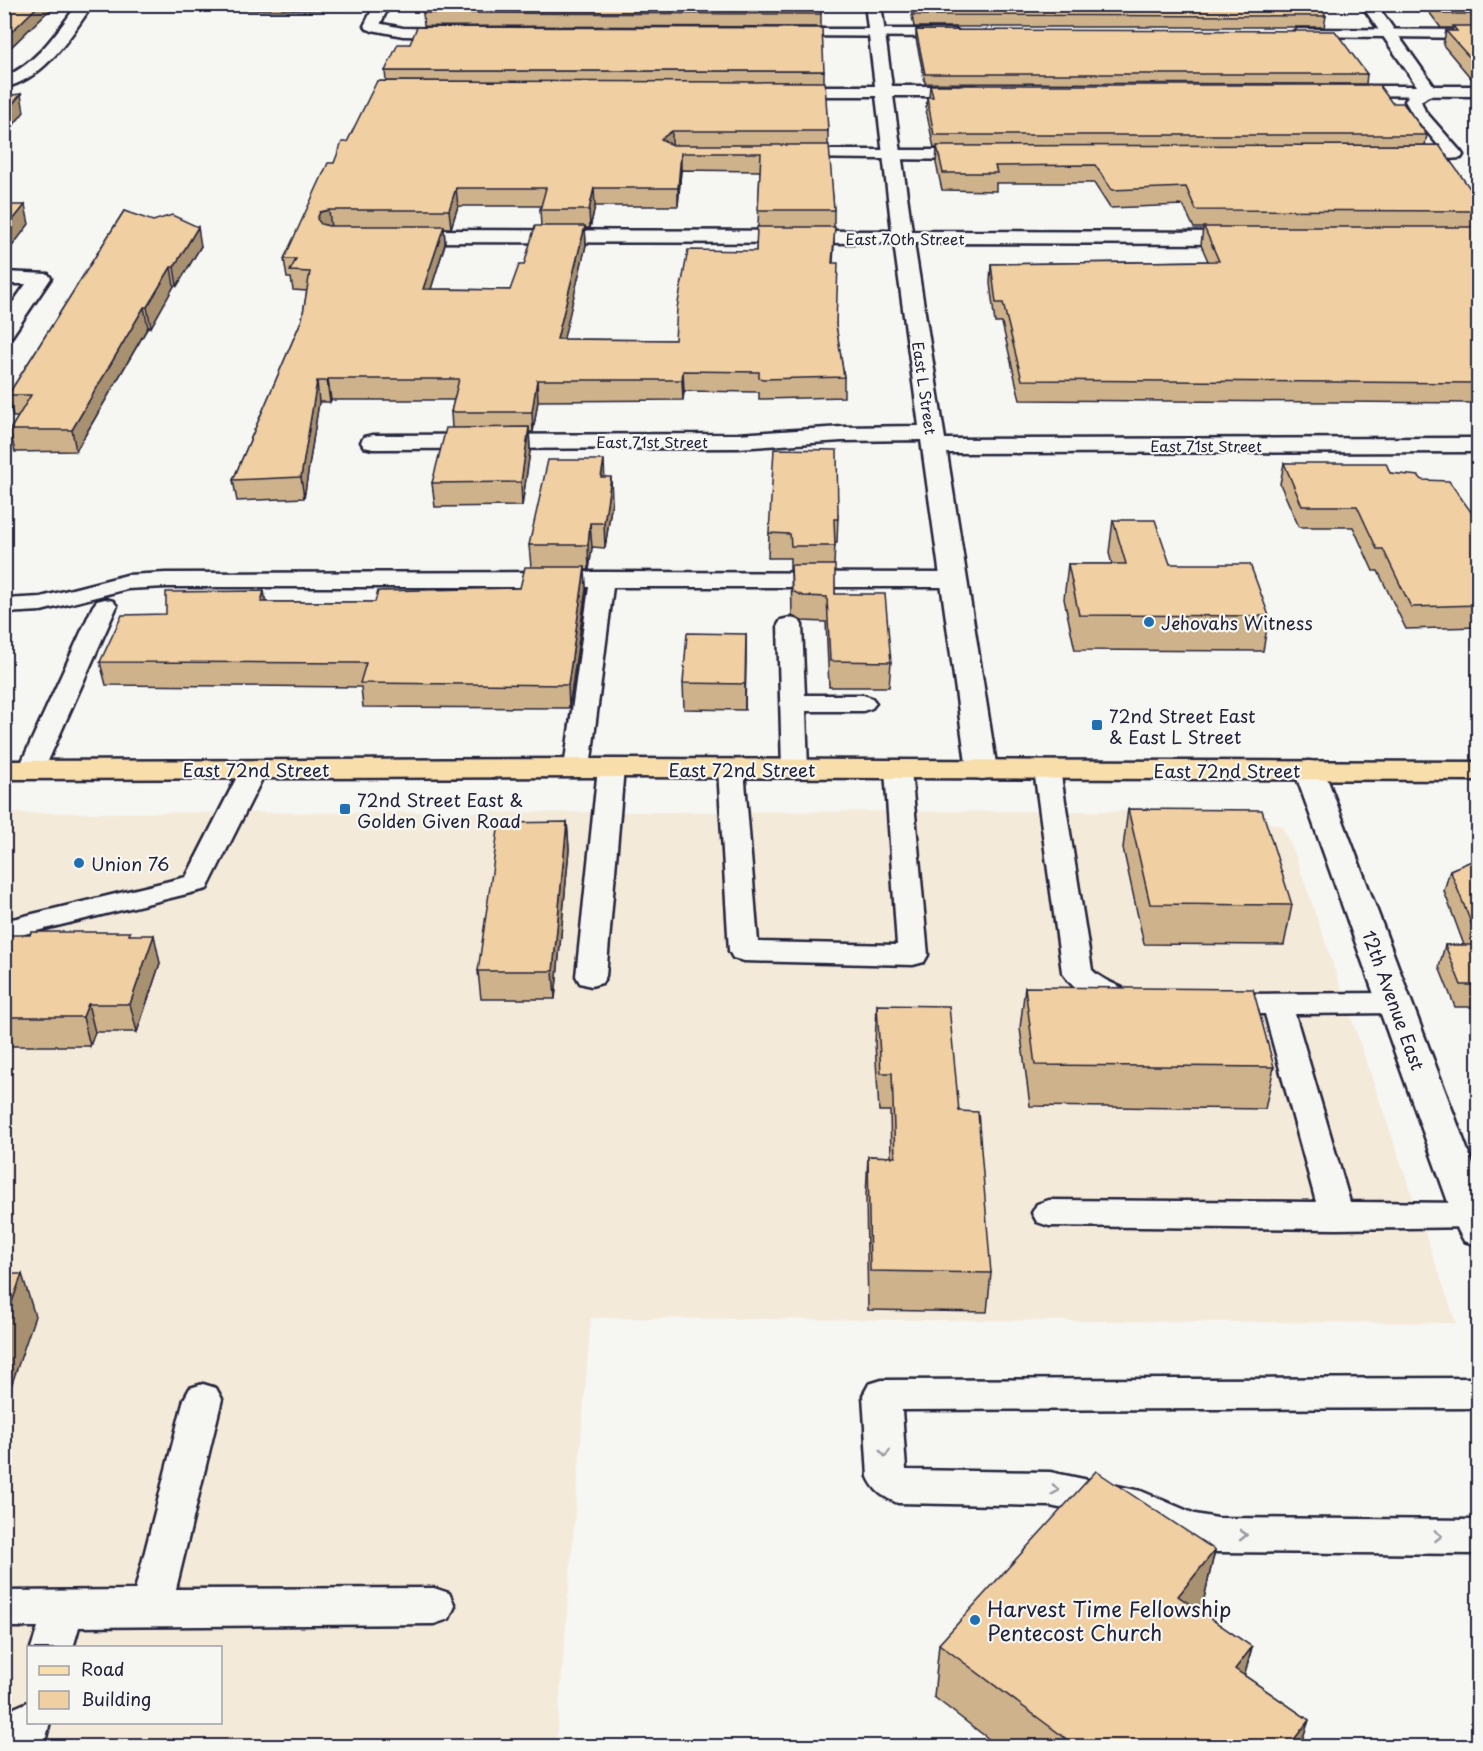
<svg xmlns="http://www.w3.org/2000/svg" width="1483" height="1751" viewBox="0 0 1483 1751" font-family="'Playpen Sans',sans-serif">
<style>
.built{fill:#f4eada;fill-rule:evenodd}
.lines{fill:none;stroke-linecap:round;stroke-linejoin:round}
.lane-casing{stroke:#22223b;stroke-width:5}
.street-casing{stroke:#22223b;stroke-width:5}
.primary-casing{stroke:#22223b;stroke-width:5}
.lane{fill:#f6f6f2;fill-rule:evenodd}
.street{fill:#f6f6f2;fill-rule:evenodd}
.primary{fill:#f8deab;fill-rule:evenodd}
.wall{fill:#ceb28b;stroke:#22223b;stroke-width:1.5;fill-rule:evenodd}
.shaded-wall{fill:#a89171;stroke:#22223b;stroke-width:1.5}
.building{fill:#f0cfa2;stroke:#22223b;stroke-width:1.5}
.oneway{stroke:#9797a0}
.poi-dot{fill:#1f6fb2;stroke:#f6f6f2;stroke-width:2}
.labels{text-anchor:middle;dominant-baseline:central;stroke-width:4.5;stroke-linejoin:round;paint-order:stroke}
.far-street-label{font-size:15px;fill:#22223b;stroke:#f6f6f2}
.poi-label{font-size:18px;fill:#22223b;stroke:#f6f6f2;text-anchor:start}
.street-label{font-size:18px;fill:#22223b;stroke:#f6f6f2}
.near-poi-label{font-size:21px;fill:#22223b;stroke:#f6f6f2;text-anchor:start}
</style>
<rect width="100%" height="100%" fill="#f6f6f2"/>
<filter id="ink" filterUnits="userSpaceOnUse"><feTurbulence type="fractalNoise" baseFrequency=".0167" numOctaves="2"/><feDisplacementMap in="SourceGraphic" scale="12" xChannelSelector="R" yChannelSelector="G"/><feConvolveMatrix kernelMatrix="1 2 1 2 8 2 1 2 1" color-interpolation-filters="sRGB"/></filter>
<g filter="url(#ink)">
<path class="built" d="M 1238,811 L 1282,827 L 1295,854 L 1456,1323 L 591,1318 L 556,1746 L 5,1746 L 4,813 ZM 28,1648 L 220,1648 L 220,1722 L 28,1722 Z"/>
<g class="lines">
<g class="lane-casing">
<path id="lane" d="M 372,22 L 403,28 L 453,29 L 460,33 L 453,37 L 403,36 L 367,29 L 365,26 Z
M 785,29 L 954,29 L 961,33 L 954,37 L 780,36 L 778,33 Z
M 1298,29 L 1478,30 L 1478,38 L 1293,36 L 1291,33 Z
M 1429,87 L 1436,91 L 1421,101 L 1425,111 L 1461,152 L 1463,155 L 1461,158 L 1409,162 L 1401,157 L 1409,152 L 1443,151 L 1413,115 L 1405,101 L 1409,94 Z
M 791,150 L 976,150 L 984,155 L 976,160 L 785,158 L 783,155 Z
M 602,572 L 954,573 L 962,575 L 966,580 L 962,585 L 954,587 L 613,587 L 590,768 L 586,774 L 577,776 L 568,774 L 564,768 L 589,587 L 166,587 L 127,589 L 41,611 L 4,613 L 4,599 L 41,597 L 127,575 L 166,573 Z
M 105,599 L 113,601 L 117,606 L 44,770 L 40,776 L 31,778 L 22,776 L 18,770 L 93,606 L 97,601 Z
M 790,618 L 799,620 L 802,625 L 805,695 L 863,695 L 872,698 L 876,703 L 872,708 L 863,711 L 806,711 L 808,769 L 804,775 L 795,777 L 786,775 L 782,769 L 778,625 L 781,620 Z
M 611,760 L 620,762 L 624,768 L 606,976 L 602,983 L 591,986 L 580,983 L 576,976 L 598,768 L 602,762 Z
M 254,761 L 263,763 L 267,769 L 207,889 L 4,939 L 4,921 L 186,877 L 241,769 L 245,763 Z
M 731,761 L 740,763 L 744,769 L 758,942 L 897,945 L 885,770 L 889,764 L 898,762 L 907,764 L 911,770 L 928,955 L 924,962 L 913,965 L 744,961 L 733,958 L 729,951 L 718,769 L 722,763 Z
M 1047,762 L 1056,764 L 1060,770 L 1092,970 C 1107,985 1136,990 1143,1002 L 1139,1009 C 1111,1017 1077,996 1062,972 L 1034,770 L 1038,764 Z
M 1395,993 L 1406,996 L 1410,1003 L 1406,1010 L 1395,1013 L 1295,1014 L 1350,1202 L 1474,1203 L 1478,1205 L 1478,1227 L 1337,1229 L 1049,1226 L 1037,1222 L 1032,1213 L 1037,1204 L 1049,1200 L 1316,1202 L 1265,1014 L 1219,1014 L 1208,1011 L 1204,1004 L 1208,997 L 1219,994 Z
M 1478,1378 L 1478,1408 L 902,1410 L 906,1470 L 1050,1472 L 1141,1491 L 1195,1514 L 1217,1518 L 1478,1520 L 1478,1554 L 1217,1552 L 1191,1547 L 1135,1524 L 1050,1506 L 898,1503 C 883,1497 875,1492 868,1477 L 863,1395 L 869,1384 L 882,1380 Z
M 203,1384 L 216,1388 L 222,1399 L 176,1589 L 434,1588 L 449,1593 L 455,1606 L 449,1619 L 434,1624 L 79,1627 L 73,1648 L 31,1648 L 38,1627 L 4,1627 L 4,1591 L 135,1590 L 184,1399 L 190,1388 Z
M 28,1702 L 28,1722 L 50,1722 L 44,1746 L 4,1746 L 4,1732 L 14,1708 Z"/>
</g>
<g class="street-casing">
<path id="street" d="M 78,4 L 93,4 C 70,37 46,78 4,88 L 4,77 C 37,64 57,31 78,4 Z
M 375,4 L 390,4 L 378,29 L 372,31 L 364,26 Z
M 865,4 L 881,4 L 892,86 L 973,86 L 979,87 L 982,91 L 979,95 L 973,96 L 893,96 L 912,231 L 1247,232 L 1254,234 L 1257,238 L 1254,242 L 1247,244 L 914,243 L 945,439 L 1478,438 L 1478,452 L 947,453 L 997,770 L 993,777 L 982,779 L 971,777 L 967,770 L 921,440 L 842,441 L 738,448 L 373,449 L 364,447 L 361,442 L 364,437 L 373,435 L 738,434 L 842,427 L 919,426 L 894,243 L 399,242 L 392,240 L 389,236 L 392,232 L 399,230 L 892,231 L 876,96 L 782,96 L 776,95 L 773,91 L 776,87 L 782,86 L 875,86 Z
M 1361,4 L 1376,4 L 1434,86 L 1478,86 L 1478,96 L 1331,95 L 1328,91 L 1331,87 L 1337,86 L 1417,86 Z
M 4,272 L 48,274 L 51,278 L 12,336 L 4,337 L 4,315 L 26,284 L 4,284 Z
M 1309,761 L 1320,763 L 1324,770 L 1478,1178 L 1478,1245 L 1464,1241 L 1458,1230 L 1294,770 L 1298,763 Z"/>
</g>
<g class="primary-casing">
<path id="primary" d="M 611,759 L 1478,762 L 1478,780 L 611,777 L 4,779 L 4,761 Z"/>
</g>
<use href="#lane" class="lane"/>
<use href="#street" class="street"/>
<use href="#primary" class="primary"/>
</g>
<path class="wall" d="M 4,4 L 76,4 L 71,9 L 53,9 L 46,13 L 4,54 Z
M 91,4 L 346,4 L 343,10 L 92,10 Z
M 821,4 L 821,27 L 424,26 L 423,13 Z
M 910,4 L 1318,4 L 1326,16 L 1324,27 L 914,27 Z
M 1423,4 L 1479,4 L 1479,84 L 1476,84 L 1443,45 L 1446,31 L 1452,31 L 1453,28 L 1441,28 Z
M 916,30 L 1367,74 L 1366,84 L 925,83 L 916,39 Z
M 385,71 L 824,71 L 824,82 L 828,131 L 828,145 L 834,210 L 834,245 L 833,263 L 836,325 L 844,377 L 844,397 L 763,399 L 759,399 L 759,392 L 684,391 L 683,400 L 538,401 L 533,432 L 529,432 L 530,451 L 522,506 L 435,507 L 432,483 L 452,428 L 451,412 L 454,400 L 331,400 L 330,402 L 319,402 L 304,498 L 237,501 L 233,480 L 302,319 L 307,291 L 293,290 L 291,278 L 287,278 L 284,259 L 334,163 L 386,81 ZM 681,170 L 760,171 L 758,227 L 756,251 L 675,340 L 563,339 L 586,245 L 585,228 L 590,228 L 595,206 L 678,206 ZM 458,206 L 541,206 L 540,210 L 541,226 L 524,265 L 510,290 L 431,289 L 445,244 L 444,228 L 451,228 Z
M 930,85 L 1392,103 L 1427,135 L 1425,145 L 1479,201 L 1479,403 L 1020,400 L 1002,323 L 995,323 L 990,283 L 991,264 L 1208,261 L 1201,245 L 1203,228 L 1194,228 L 1183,205 L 1110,208 L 1094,183 L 996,183 L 996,191 L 942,190 L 936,163 L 937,148 L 934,148 L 926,110 L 927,97 L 929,97 Z
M 124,211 L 201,246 L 177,286 L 174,286 L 151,327 L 148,327 L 76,451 L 15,452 L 10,430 L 18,417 L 13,417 L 8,395 Z
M 1284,463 L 1390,473 L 1422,480 L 1479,523 L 1479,627 L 1406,629 L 1378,571 L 1373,571 L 1353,527 L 1299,527 L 1280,484 Z
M 604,477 L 612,501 L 605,548 L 592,547 L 589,570 L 585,570 L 586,589 L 569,708 L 363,707 L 361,687 L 106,685 L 100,662 L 166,614 L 266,602 L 375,602 L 520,588 L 531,567 L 529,545 Z
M 838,515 L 837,543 L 835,543 L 834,565 L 835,594 L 891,662 L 889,687 L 829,687 L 826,622 L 802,621 L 792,616 L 791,570 L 790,570 L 790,558 L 768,558 L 769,533 Z
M 1113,520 L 1170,564 L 1269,616 L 1263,651 L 1075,650 L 1064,599 L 1068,564 L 1112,564 L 1109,553 Z
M 746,634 L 745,710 L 684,709 L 683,683 Z
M 1128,809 L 1292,905 L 1284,945 L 1144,944 L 1123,848 Z
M 567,822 L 569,849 L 555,999 L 481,999 L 478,971 Z
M 1479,858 L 1479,1007 L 1455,1007 L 1439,967 L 1445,945 L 1464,945 L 1444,891 L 1450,870 Z
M 131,935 L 160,963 L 137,1032 L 95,1032 L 90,1046 L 4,1046 L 4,937 Z
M 1025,987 L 1274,1067 L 1265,1109 L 1030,1106 L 1020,1028 Z
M 877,1005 L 959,1111 L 991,1273 L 987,1312 L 868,1310 L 866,1195 L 868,1156 L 891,1157 L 890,1111 L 879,1111 L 875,1043 Z
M 1215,1550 L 1203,1603 L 1198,1610 L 1252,1647 L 1244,1675 L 1309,1720 L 1300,1746 L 998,1746 L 934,1697 L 939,1644 Z"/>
<path class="shaded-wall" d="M 40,4 L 52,4 L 53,9 L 46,13 L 4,54 L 4,39 Z
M 70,4 L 76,4 L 71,9 Z
M 21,94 L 24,112 L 4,137 L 4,114 Z
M 672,131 L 672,148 L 661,139 Z
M 681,153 L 681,170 L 678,206 L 678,188 Z
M 456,188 L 458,206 L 451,228 L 449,210 Z
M 594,188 L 595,206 L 590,228 L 589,210 Z
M 25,205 L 29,224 L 4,257 L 4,231 Z
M 329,210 L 331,228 L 322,231 L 317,219 L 320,212 Z
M 444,226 L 445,244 L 425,308 L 423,289 Z
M 585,226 L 586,245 L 559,359 L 557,339 Z
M 198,227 L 201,246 L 177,286 L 174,267 Z
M 171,267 L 174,286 L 151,327 L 147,307 Z
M 144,307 L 148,327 L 76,451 L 72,430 Z
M 683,371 L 684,391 L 683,400 L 682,380 Z
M 328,379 L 331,400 L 330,402 L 327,381 Z
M 537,380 L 538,401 L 533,432 L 532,412 Z
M 317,381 L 319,402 L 304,498 L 301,477 Z
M 529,427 L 530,451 L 522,506 L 521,482 Z
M 604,460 L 605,484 L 601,477 Z
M 611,477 L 612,501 L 605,548 L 604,523 Z
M 590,523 L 592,547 L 589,570 L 588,545 Z
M 585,567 L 586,589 L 569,708 L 568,685 Z
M 264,591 L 268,614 L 261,602 Z
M 746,634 L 746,660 L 745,710 L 745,684 Z
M 567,822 L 569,849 L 555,999 L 553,971 Z
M 154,935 L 160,963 L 137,1032 L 130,1004 Z
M 88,1004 L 95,1032 L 90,1046 L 83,1017 Z
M 22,1274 L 35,1316 L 4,1407 L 4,1324 Z
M 1215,1550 L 1203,1603 L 1166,1649 L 1178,1596 Z
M 1252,1647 L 1238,1700 L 1235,1669 Z
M 1309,1720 L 1300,1746 L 1289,1746 Z"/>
<path class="building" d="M 4,4 L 40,4 L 4,39 Z
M 426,4 L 821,4 L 821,14 L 423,13 Z
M 913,4 L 1318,4 L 1326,16 L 914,15 Z
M 1436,4 L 1479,4 L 1479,14 L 1444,14 Z
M 1453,26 L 1479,26 L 1479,68 L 1446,31 L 1457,31 Z
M 417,27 L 822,28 L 824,71 L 385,71 L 398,44 L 410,44 Z
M 916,30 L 1335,31 L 1367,74 L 925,74 Z
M 377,81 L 825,82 L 828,131 L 672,131 L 661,139 L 672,145 L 829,145 L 834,210 L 758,210 L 761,153 L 681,153 L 678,188 L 594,188 L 589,210 L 540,210 L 546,188 L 456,188 L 449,210 L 329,210 L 320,212 L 317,219 L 321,224 L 329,226 L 444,226 L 423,289 L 510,290 L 519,265 L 524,265 L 535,226 L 585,226 L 557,339 L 675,340 L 677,308 L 688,250 L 756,251 L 757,227 L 835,227 L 832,263 L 838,263 L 836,325 L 844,377 L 763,379 L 759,378 L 759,372 L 683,371 L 682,380 L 537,380 L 532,412 L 451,412 L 459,379 L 328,379 L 327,381 L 317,381 L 301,477 L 233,480 L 302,319 L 310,272 L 290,271 L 296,259 L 284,259 L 328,163 L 334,163 L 342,142 L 347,142 Z
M 930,85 L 1379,85 L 1392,103 L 1403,103 L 1427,135 L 934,135 L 927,97 L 933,97 Z
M 21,94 L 4,114 L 4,96 Z
M 1439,145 L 1479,201 L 1479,211 L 1196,210 L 1186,187 L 1112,190 L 1095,165 L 995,166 L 997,173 L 943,173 L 937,146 Z
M 4,205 L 25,205 L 4,231 Z
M 124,211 L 153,221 L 172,215 L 198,227 L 174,267 L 171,267 L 147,307 L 144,307 L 72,430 L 10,430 L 31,395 L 8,395 Z
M 1204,227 L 1479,227 L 1479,383 L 1022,380 L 1003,303 L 996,303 L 991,264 L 1219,261 Z
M 529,427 L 521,482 L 432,483 L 446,428 Z
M 774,449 L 837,450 L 838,515 L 838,519 L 834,519 L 835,546 L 791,546 L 790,534 L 769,533 Z
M 548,460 L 604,460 L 601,477 L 611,477 L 604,523 L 590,523 L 588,545 L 529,545 Z
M 1284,463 L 1386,463 L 1390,473 L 1419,476 L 1422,480 L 1449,481 L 1479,523 L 1479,605 L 1411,607 L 1383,549 L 1377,549 L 1357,506 L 1302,506 Z
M 1113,520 L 1155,520 L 1170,564 L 1250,564 L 1269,616 L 1079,615 L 1068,564 L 1126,564 Z
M 791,565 L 835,565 L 835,594 L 885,594 L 891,662 L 830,661 L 827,597 L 803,596 L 792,591 Z
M 525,567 L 585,567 L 568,685 L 360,683 L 366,663 L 100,662 L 122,615 L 166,614 L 166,592 L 264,591 L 261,602 L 375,602 L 378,591 L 520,588 Z
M 687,633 L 746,634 L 745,684 L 683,683 Z
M 1128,809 L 1262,810 L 1292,905 L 1150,904 Z
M 567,822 L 553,971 L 478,971 L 499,823 Z
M 1479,858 L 1479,943 L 1450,870 Z
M 31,932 L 130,932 L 129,935 L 154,935 L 130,1004 L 88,1004 L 83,1017 L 4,1017 L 4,937 L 5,935 L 30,935 Z
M 1445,945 L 1479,945 L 1479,985 L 1461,985 Z
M 1025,987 L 1253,989 L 1274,1067 L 1035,1065 Z
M 877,1005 L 949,1006 L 959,1111 L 978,1112 L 991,1273 L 870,1271 L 868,1156 L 895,1157 L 892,1073 L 881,1073 Z
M 4,1274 L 22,1274 L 4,1324 Z
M 1096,1471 L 1215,1550 L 1178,1596 L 1252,1647 L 1235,1669 L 1309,1720 L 1289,1746 L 1076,1746 L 939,1644 Z"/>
<defs><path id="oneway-chevron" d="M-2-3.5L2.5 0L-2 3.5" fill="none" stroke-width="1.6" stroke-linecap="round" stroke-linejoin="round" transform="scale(1.5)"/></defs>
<g class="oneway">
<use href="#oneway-chevron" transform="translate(885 1453) rotate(86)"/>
<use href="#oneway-chevron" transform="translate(1055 1490) rotate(9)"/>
<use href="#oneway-chevron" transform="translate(1243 1535)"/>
<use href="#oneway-chevron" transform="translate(1438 1536)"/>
</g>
</g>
<g class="poi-dot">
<circle cx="1149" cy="622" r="6"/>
<rect x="1091" y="719" width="12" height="12" rx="3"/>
<rect x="339" y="803" width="12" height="12" rx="3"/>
<circle cx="79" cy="863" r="6"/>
<circle cx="975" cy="1620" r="6"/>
</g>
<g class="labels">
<g class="far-street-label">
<text x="905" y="238">East 70th Street</text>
<text transform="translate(925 388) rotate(82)">East L Street</text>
<text x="652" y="441">East 71st Street</text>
<text x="1206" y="445">East 71st Street</text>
</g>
<g class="poi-label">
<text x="1161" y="622">Jehovahs Witness</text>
<text x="1109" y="715">72nd Street East<tspan x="1109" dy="21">&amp; East L Street</tspan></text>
<text x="357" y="799">72nd Street East &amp;<tspan x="357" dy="21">Golden Given Road</tspan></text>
<text x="91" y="863">Union 76</text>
</g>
<g class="street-label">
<text x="256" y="769">East 72nd Street</text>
<text x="742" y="769">East 72nd Street</text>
<text x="1227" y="770">East 72nd Street</text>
<text transform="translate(1394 1000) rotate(70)">12th Avenue East</text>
</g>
<g class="near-poi-label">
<text x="987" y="1608">Harvest Time Fellowship<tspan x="987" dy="24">Pentecost Church</tspan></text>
</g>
</g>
<rect width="1483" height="1751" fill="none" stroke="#f6f6f2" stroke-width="24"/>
<rect x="12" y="12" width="1459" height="1727" fill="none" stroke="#22223b" stroke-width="2" filter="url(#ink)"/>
<rect x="27" y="1646" width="195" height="78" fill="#f6f6f2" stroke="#a1a1a9" stroke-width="1.5"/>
<rect x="39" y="1666" width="30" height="9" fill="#f8deab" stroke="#a1a1a9" stroke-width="1.5"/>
<text x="81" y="1676" font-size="18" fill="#22223b">Road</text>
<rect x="39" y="1691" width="30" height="18" fill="#f0cfa2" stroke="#a1a1a9" stroke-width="1.5"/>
<text x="81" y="1706" font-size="18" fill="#22223b">Building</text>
</svg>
